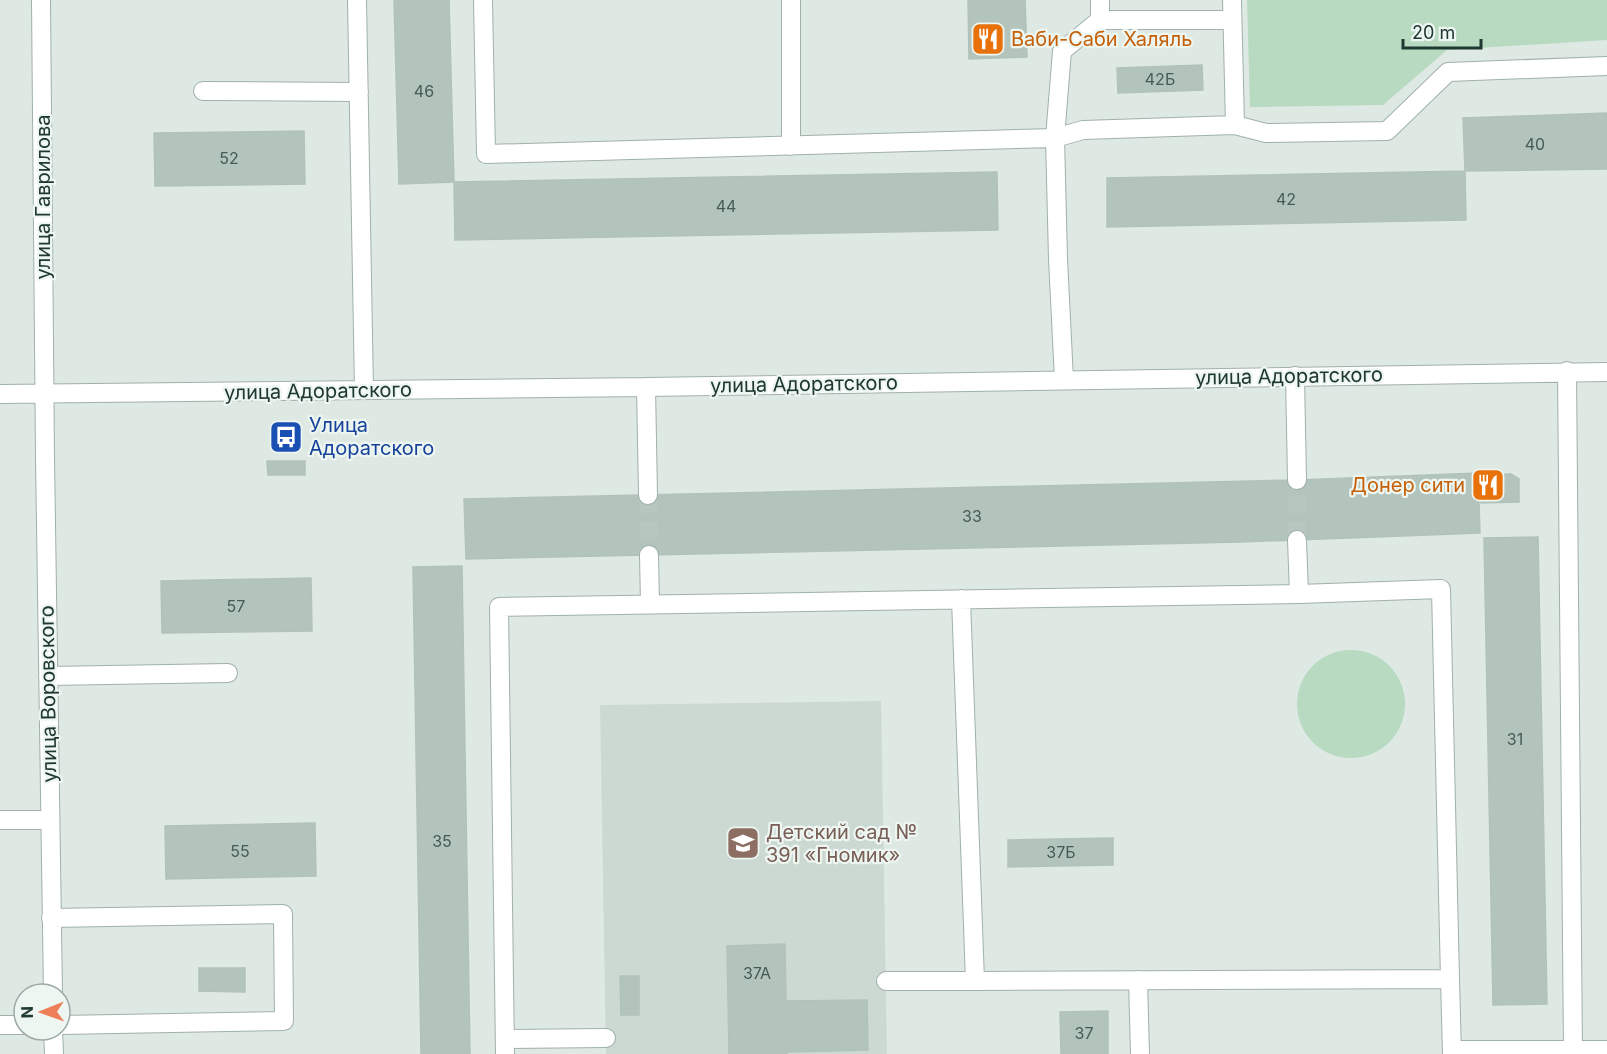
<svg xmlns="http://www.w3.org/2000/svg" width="1607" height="1054" viewBox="0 0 1607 1054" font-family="Inter,sans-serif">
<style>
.built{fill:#ccd9d3}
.green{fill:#b7dac1}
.building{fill:#b3c4bd;stroke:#b1c2bb;stroke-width:1.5}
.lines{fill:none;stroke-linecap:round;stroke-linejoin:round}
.minor-tunnel{stroke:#b8c6c0;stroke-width:18;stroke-dasharray:18 9;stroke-linecap:butt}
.minor-casing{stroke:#a1b0ab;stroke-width:20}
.minor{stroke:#fff;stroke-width:18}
.labels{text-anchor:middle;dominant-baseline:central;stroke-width:4.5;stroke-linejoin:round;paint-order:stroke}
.number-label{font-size:16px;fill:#455b55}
.food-label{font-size:20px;fill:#c56008;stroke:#eef6f2;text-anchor:start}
.street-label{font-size:20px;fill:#203832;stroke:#eef6f2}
.transit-label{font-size:20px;fill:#164399;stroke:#eef6f2;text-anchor:start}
.education-label{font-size:20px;fill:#785e54;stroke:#eef6f2;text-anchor:start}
</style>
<rect width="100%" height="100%" fill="#dee9e4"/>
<path class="built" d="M 881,701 L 887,1054 L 606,1054 L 600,705 Z"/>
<path class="green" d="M 1247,0 L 1607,0 L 1607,40 L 1447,50 L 1383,105 L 1250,107 Z
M1297 704a54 54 0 1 1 108 0a54 54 0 1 1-108 0Z"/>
<path class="building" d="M 394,0 L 449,0 L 454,182 L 399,184 Z
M 968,0 L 1025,0 L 1027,57 L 969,59 Z
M 1202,65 L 1203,90 L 1118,93 L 1117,68 Z
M 1607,113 L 1607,169 L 1465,171 L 1463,118 Z
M 304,131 L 305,184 L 155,186 L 154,133 Z
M 1465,171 L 1466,220 L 1107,227 L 1107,178 Z
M 997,172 L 998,230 L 455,240 L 454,182 Z
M 267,461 L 305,461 L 305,475 L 268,475 Z
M 1478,473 L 1480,533 L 1241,542 L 466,559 L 464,499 L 1297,480 Z
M 1511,474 L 1519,479 L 1519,502 L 1481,503 L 1481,475 Z
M 1538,537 L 1547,1004 L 1493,1005 L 1484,538 Z
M 462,566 L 470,1054 L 421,1054 L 413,567 Z
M 311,578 L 312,631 L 162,633 L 161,581 Z
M 315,823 L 316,876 L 166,879 L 165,826 Z
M 1113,838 L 1113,865 L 1008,867 L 1008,840 Z
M 785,944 L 786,1001 L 867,1000 L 868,1050 L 787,1052 L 787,1054 L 729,1054 L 727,946 Z
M 199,968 L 245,968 L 245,992 L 199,991 Z
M 620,976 L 639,976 L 639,1015 L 621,1015 Z
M 1108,1011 L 1108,1054 L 1061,1054 L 1060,1012 Z"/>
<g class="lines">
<path class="minor-tunnel" d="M 648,495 L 649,555
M 1297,540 L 1297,480"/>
<g class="minor-casing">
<path id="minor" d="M 41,0 L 45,458 L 53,994
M 357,0 L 364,390
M 483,0 L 486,154 L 1055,138 L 1083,130 L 1235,125
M 1100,0 L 1100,20
M 1232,0 L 1235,125 L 1266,133 L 1387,131 L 1448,72 L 1607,66
M 203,91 L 359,92
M 791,146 L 791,0
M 1567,371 L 1573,1054
M 1295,376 L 1297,480
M 1064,380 L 1058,259 L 1055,138 L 1062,51 L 1100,20 L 1232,20
M 646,387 L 648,495
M 0,394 L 646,387 L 1607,372
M 1297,540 L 1299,594
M 649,555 L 650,604
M 961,599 L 975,981 L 1450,979 L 1452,1054
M 48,676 L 228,673
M 0,820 L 50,820
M 51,918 L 283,914 L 284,1021 L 60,1025
M 1138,980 L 1140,1054
M 886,981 L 975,981
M 0,1025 L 24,1025
M 53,1030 L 54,1054
M 505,1039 L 606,1038
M 1452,1050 L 1607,1050
M 505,1054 L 499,607 L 1299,594 L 1441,589 L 1450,979"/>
</g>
<use href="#minor" class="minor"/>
</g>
<defs>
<g id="restaurant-square" transform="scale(1.725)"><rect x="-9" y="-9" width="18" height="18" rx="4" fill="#e8710a" stroke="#eef6f2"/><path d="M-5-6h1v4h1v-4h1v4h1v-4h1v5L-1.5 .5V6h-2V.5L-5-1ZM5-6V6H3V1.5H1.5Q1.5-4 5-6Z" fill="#fff"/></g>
<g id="bus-square" transform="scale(1.725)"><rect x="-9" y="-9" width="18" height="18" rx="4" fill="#1a4fb4" stroke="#eef6f2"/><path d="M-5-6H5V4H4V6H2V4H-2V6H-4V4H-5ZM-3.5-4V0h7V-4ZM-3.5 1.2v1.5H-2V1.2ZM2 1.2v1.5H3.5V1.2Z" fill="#fff"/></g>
<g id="school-square" transform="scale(1.725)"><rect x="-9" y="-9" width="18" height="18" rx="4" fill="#8d6e63" stroke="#eef6f2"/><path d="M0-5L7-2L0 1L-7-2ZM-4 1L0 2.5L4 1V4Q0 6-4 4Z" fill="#fff"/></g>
</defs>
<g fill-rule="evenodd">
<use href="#restaurant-square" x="988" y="39"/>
<use href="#bus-square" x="286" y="437"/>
<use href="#restaurant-square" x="1488" y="485"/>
<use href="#school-square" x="743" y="843"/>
</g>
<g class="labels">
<g class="number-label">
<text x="1160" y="79">42Б</text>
<text x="424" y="91">46</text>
<text x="1535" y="144">40</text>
<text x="229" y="158">52</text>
<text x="1286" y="199">42</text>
<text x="726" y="206">44</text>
<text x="972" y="516">33</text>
<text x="236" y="606">57</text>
<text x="1515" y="739">31</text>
<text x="442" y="841">35</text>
<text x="240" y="851">55</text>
<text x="1061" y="852">37Б</text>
<text x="757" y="973">37А</text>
<text x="1084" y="1033">37</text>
</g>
<g class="food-label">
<text x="1011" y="39">Ваби-Саби Халяль</text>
<text x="1465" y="485" text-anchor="end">Донер сити</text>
</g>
<g class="street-label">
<text transform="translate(43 197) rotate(-90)">улица Гаврилова</text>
<text transform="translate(1289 376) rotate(-1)">улица Адоратского</text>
<text transform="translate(804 384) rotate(-1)">улица Адоратского</text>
<text transform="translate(318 391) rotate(-1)">улица Адоратского</text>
<text transform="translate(48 694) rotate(-91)">улица Воровского</text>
</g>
<g class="transit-label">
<text x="309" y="425">Улица<tspan x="309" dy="23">Адоратского</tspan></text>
</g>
<g class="education-label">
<text x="766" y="832">Детский сад №<tspan x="766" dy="23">391 «Гномик»</tspan></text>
</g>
</g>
<g transform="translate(42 1012) rotate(269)"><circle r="28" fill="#eef6f2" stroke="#9caaa5" stroke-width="1.5"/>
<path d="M0-4.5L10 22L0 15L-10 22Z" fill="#ee7e57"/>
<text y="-9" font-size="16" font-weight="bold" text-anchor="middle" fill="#203832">N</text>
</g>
<path d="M1403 39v9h78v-9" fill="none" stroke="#203832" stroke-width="3"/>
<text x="1412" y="39" font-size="18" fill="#203832" stroke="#eef6f2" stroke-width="4.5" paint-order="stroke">20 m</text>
</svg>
